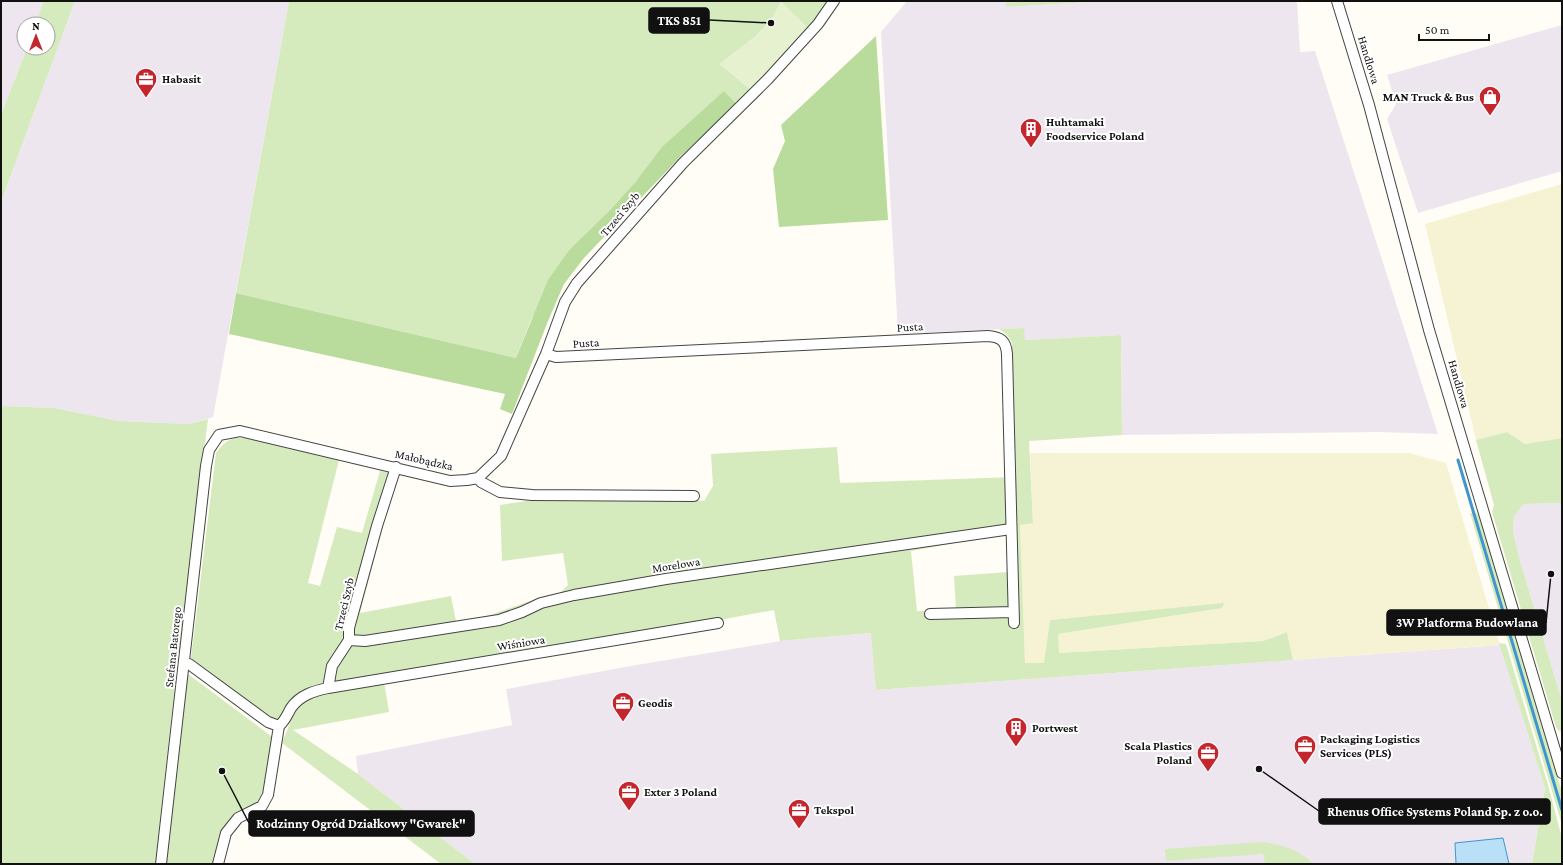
<svg xmlns="http://www.w3.org/2000/svg" width="1563" height="865" viewBox="0 0 1563 865" font-family="'Crimson Pro',serif">
<style>
.industrial{fill:#eee6ef}
.farmland{fill:#f6f3d4}
.green{fill:#d5ebbd;fill-rule:evenodd}
.forest{fill:#b9dc9c}
.pitch{fill:#e6f2cf}
.water{fill:#b9e0f7;stroke:#3f96cf}
.lines{fill:none;stroke-linecap:round;stroke-linejoin:round}
.stream{stroke:#3f96cf;stroke-width:3}
.minor-casing{stroke:#444;stroke-width:12}
.minor{stroke:#fff;stroke-width:10}
.labels{text-anchor:middle;dominant-baseline:central;stroke-width:4;stroke-linejoin:round;paint-order:stroke}
.street-label{font-size:12px;fill:#111;stroke:#fff}
.poi-label{font-size:12px;font-weight:bold;fill:#111;stroke:#fff;text-anchor:start}
.leader{fill:none;stroke:#111;stroke-width:1.5}
.callout-dot{fill:#111;stroke:#fff;stroke-width:1.5}
.callout{fill:#111;stroke:#111;stroke-width:1.5}
.callout-label{font-size:13px;text-anchor:middle;font-weight:bold;fill:#fff}
</style>
<rect width="100%" height="100%" fill="#fffdf5"/>
<path class="industrial" d="M 1,1 L 43,1 L 36,24 L 24,24 L 24,48 L 27,48 L 1,115 Z
M 75,1 L 289,1 L 213,417 L 189,424 L 119,421 L 54,408 L 1,406 L 1,202 Z
M 907,1 L 1006,1 L 1007,7 L 1106,1 L 1297,1 L 1300,52 L 1315,51 L 1438,434 L 1378,432 L 1122,435 L 1121,335 L 1024,340 L 1023,328 L 898,334 L 881,32 Z
M 1562,25 L 1562,171 L 1418,213 L 1387,119 L 1396,104 L 1387,75 Z
M 1562,503 L 1562,701 L 1519,557 L 1513,531 L 1514,516 L 1524,504 Z
M 872,633 L 876,690 L 1500,645 L 1545,788 L 1532,864 L 475,864 L 358,774 L 356,756 L 512,725 L 506,689 L 619,668 L 780,641 Z"/>
<path class="farmland" d="M 1562,184 L 1562,438 L 1525,444 L 1507,432 L 1476,440 L 1425,224 Z
M 1030,453 L 1409,453 L 1446,463 L 1500,645 L 1293,660 L 1287,632 L 1263,641 L 1059,653 L 1057,634 L 1222,608 L 1050,620 L 1044,663 L 1025,663 L 1020,525 L 1033,522 Z"/>
<path class="green" d="M 43,1 L 75,1 L 1,202 L 1,115 L 27,48 L 48,48 L 48,24 L 36,24 Z
M 289,1 L 827,1 L 809,29 L 781,2 L 770,22 L 756,36 L 720,64 L 751,90 L 737,104 L 724,91 L 637,180 L 611,209 L 570,249 L 531,320 L 516,358 L 236,293 Z
M 1006,1 L 1106,1 L 1006,7 Z
M 1024,328 L 1025,340 L 1121,335 L 1122,435 L 1029,441 L 1033,523 L 1020,525 L 1025,663 L 1044,663 L 1050,620 L 1224,603 L 1222,608 L 1058,634 L 1059,653 L 1263,641 L 1287,632 L 1293,660 L 876,690 L 871,633 L 780,641 L 774,610 L 384,682 L 389,712 L 293,730 L 358,774 L 475,864 L 441,864 L 282,743 L 290,723 L 286,715 L 279,720 L 272,718 L 254,706 L 191,658 L 216,453 C 220,448 225,441 232,439 C 245,433 321,455 339,460 L 308,583 L 320,586 L 337,527 L 362,533 L 380,471 L 397,474 L 360,613 L 451,596 L 456,621 L 487,616 L 548,595 L 560,593 L 568,585 L 563,553 L 502,561 L 500,505 L 533,500 L 679,498 L 704,501 L 713,486 L 711,454 L 837,447 L 840,483 L 1016,477 L 1012,343 L 1007,335 L 999,329 ZM 1009,533 L 1009,572 L 954,576 L 956,610 L 917,611 L 911,551 Z
M 1,406 L 54,408 L 119,421 L 189,424 L 208,419 L 176,676 L 155,864 L 1,864 Z
M 1507,432 L 1525,444 L 1562,438 L 1562,503 L 1524,504 L 1514,516 L 1513,531 L 1519,557 L 1562,701 L 1562,732 L 1558,730 L 1556,727 L 1492,512 L 1494,505 L 1476,440 Z
M 1470,513 L 1474,513 L 1479,514 L 1562,792 L 1562,825 Z
M 1499,643 L 1506,644 L 1548,785 L 1562,838 L 1562,864 L 1532,864 L 1545,788 Z
M 184,671 L 275,739 L 265,803 L 238,818 L 218,864 L 164,864 Z
M 1262,842 C 1282,844 1299,850 1314,864 L 1265,864 L 1263,854 L 1166,861 L 1165,849 Z"/>
<path class="forest" d="M 876,36 L 888,220 L 779,227 L 773,169 L 785,141 L 781,125 Z
M 724,91 L 737,104 L 681,156 L 584,258 L 564,284 L 548,321 L 512,414 L 500,409 L 505,394 L 229,334 L 236,293 L 516,358 L 548,280 L 570,249 L 611,209 L 637,180 L 662,147 Z"/>
<path class="pitch" d="M 781,2 L 809,29 L 751,90 L 720,64 L 756,36 L 770,22 Z"/>
<path class="water" d="M 1503,838 L 1509,864 L 1456,864 L 1455,843 Z"/>
<g class="lines">
<path class="stream" d="M 1458,460 L 1562,810"/>
<g class="minor-casing">
<path id="minor" d="M 1337,1 L 1369,105 L 1429,330 L 1562,773
M 546,354 L 556,357 L 988,336 C 1001,337 1006,341 1007,354 L 1014,623
M 478,478 L 481,482 L 500,492 L 532,495 L 694,496
M 930,614 L 1013,612
M 349,640 L 365,641 L 499,620 L 522,612 L 541,603 L 574,595 L 666,579 L 1011,529
M 185,663 L 189,664 L 268,722 L 279,726
M 328,688 L 332,666 L 349,640 L 349,628 L 377,526 L 396,467
M 161,864 L 206,466 L 209,450 L 219,435 L 240,431 L 450,481 L 467,480 L 478,478 L 501,456 L 546,354 L 565,302 L 577,283 L 683,163 L 768,79 L 818,24 L 834,1
M 218,864 L 226,833 L 238,818 L 262,806 L 268,795 L 279,726 C 285,721 287,715 291,708 C 300,695 314,691 328,688 L 718,623"/>
</g>
<use href="#minor" class="minor"/>
</g>
<defs>
<g id="office-pin" transform="scale(1.15)"><path d="M0 17L-7.5 6A9.5 9.5 0 1 1 7.5 6Z" fill="#c4262e" stroke="#fff"/><path d="M-6-3h4V-5.5h4V-3h4V5H-6ZM-1-4.5V-3h2v-1.5ZM-6 0V1H6V0Z" fill="#fff"/></g>
<g id="shop-pin" transform="scale(1.15)"><path d="M0 17L-7.5 6A9.5 9.5 0 1 1 7.5 6Z" fill="#c4262e" stroke="#fff"/><path d="M-5-2.5h2.3a2.7 3.5 0 0 1 5.4 0H5L5.5 6h-11ZM-1.5-2.5h3a1.5 2.3 0 0 0-3 0Z" fill="#fff"/></g>
<g id="building-pin" transform="scale(1.15)"><path d="M0 17L-7.5 6A9.5 9.5 0 1 1 7.5 6Z" fill="#c4262e" stroke="#fff"/><path d="M-4-6H4V6H1V3H-1V6H-4ZM-2.5-4.3h1.7v1.8h-1.7ZM.8-4.3h1.7v1.8H.8ZM-2.5-1h1.7V.8h-1.7ZM.8-1h1.7V.8H.8Z" fill="#fff"/></g>
</defs>
<g fill-rule="evenodd">
<use href="#office-pin" x="146" y="79"/>
<use href="#shop-pin" x="1490" y="97"/>
<use href="#building-pin" x="1031" y="129"/>
<use href="#office-pin" x="623" y="703"/>
<use href="#building-pin" x="1016" y="728"/>
<use href="#office-pin" x="1305" y="746"/>
<use href="#office-pin" x="1208" y="753"/>
<use href="#office-pin" x="629" y="792"/>
<use href="#office-pin" x="799" y="810"/>
</g>
<g class="labels">
<g class="street-label">
<text transform="translate(1369 60) rotate(73)">Handlowa</text>
<text transform="translate(620 214) rotate(-50)">Trzeci Szyb</text>
<text transform="translate(910 327) rotate(-3)">Pusta</text>
<text transform="translate(586 343) rotate(-3)">Pusta</text>
<text transform="translate(1459 384) rotate(74)">Handlowa</text>
<text transform="translate(424 460) rotate(13)">Małobądzka</text>
<text transform="translate(676 565) rotate(-9)">Morelowa</text>
<text transform="translate(344 604) rotate(-77)">Trzeci Szyb</text>
<text transform="translate(521 643) rotate(-9)">Wiśniowa</text>
<text transform="translate(173 647) rotate(-84)">Stefana Batorego</text>
</g>
<g class="poi-label">
<text x="162" y="79">Habasit</text>
<text x="1474" y="97" text-anchor="end">MAN Truck &amp; Bus</text>
<text x="1046" y="122">Huhtamaki<tspan x="1046" dy="14">Foodservice Poland</tspan></text>
<text x="638" y="703">Geodis</text>
<text x="1032" y="728">Portwest</text>
<text x="1320" y="739">Packaging Logistics<tspan x="1320" dy="14">Services (PLS)</tspan></text>
<text x="1192" y="746" text-anchor="end">Scala Plastics<tspan x="1192" dy="14">Poland</tspan></text>
<text x="644" y="792">Exter 3 Poland</text>
<text x="814" y="810">Tekspol</text>
</g>
</g>
<path class="leader" d="M771 23L709 20M1551 574L1546 623M1259 769L1319 811M222 771L249 823"/>
<g class="callout-dot">
<circle cx="771" cy="23" r="4"/>
<circle cx="1551" cy="574" r="4"/>
<circle cx="1259" cy="769" r="4"/>
<circle cx="222" cy="771" r="4"/>
</g>
<g class="callout">
<rect x="649" y="8" width="60" height="25" rx="4"/>
<rect x="1387" y="610" width="159" height="25" rx="4"/>
<rect x="1319" y="799" width="231" height="25" rx="4"/>
<rect x="249" y="811" width="225" height="25" rx="4"/>
</g>
<g class="callout-label">
<text x="679" y="25">TKS 851</text>
<text x="1467" y="627">3W Platforma Budowlana</text>
<text x="1435" y="816">Rhenus Office Systems Poland Sp. z o.o.</text>
<text x="361" y="828">Rodzinny Ogród Działkowy "Gwarek"</text>
</g>
<rect width="1563" height="865" fill="none" stroke="#111111" stroke-width="4"/>
<g transform="translate(36 36)"><circle r="19" fill="#ffffff" stroke="#a0a0a0"/>
<path d="M0-3L7 15L0 10L-7 15Z" fill="#c4262e"/>
<text y="-6" font-size="11" font-weight="bold" text-anchor="middle" fill="#111111">N</text>
</g>
<path d="M1419 34v6h70v-6" fill="none" stroke="#111111" stroke-width="2"/>
<text x="1425" y="34" font-size="12" fill="#111111" stroke="#ffffff" stroke-width="3" paint-order="stroke">50 m</text>
</svg>
